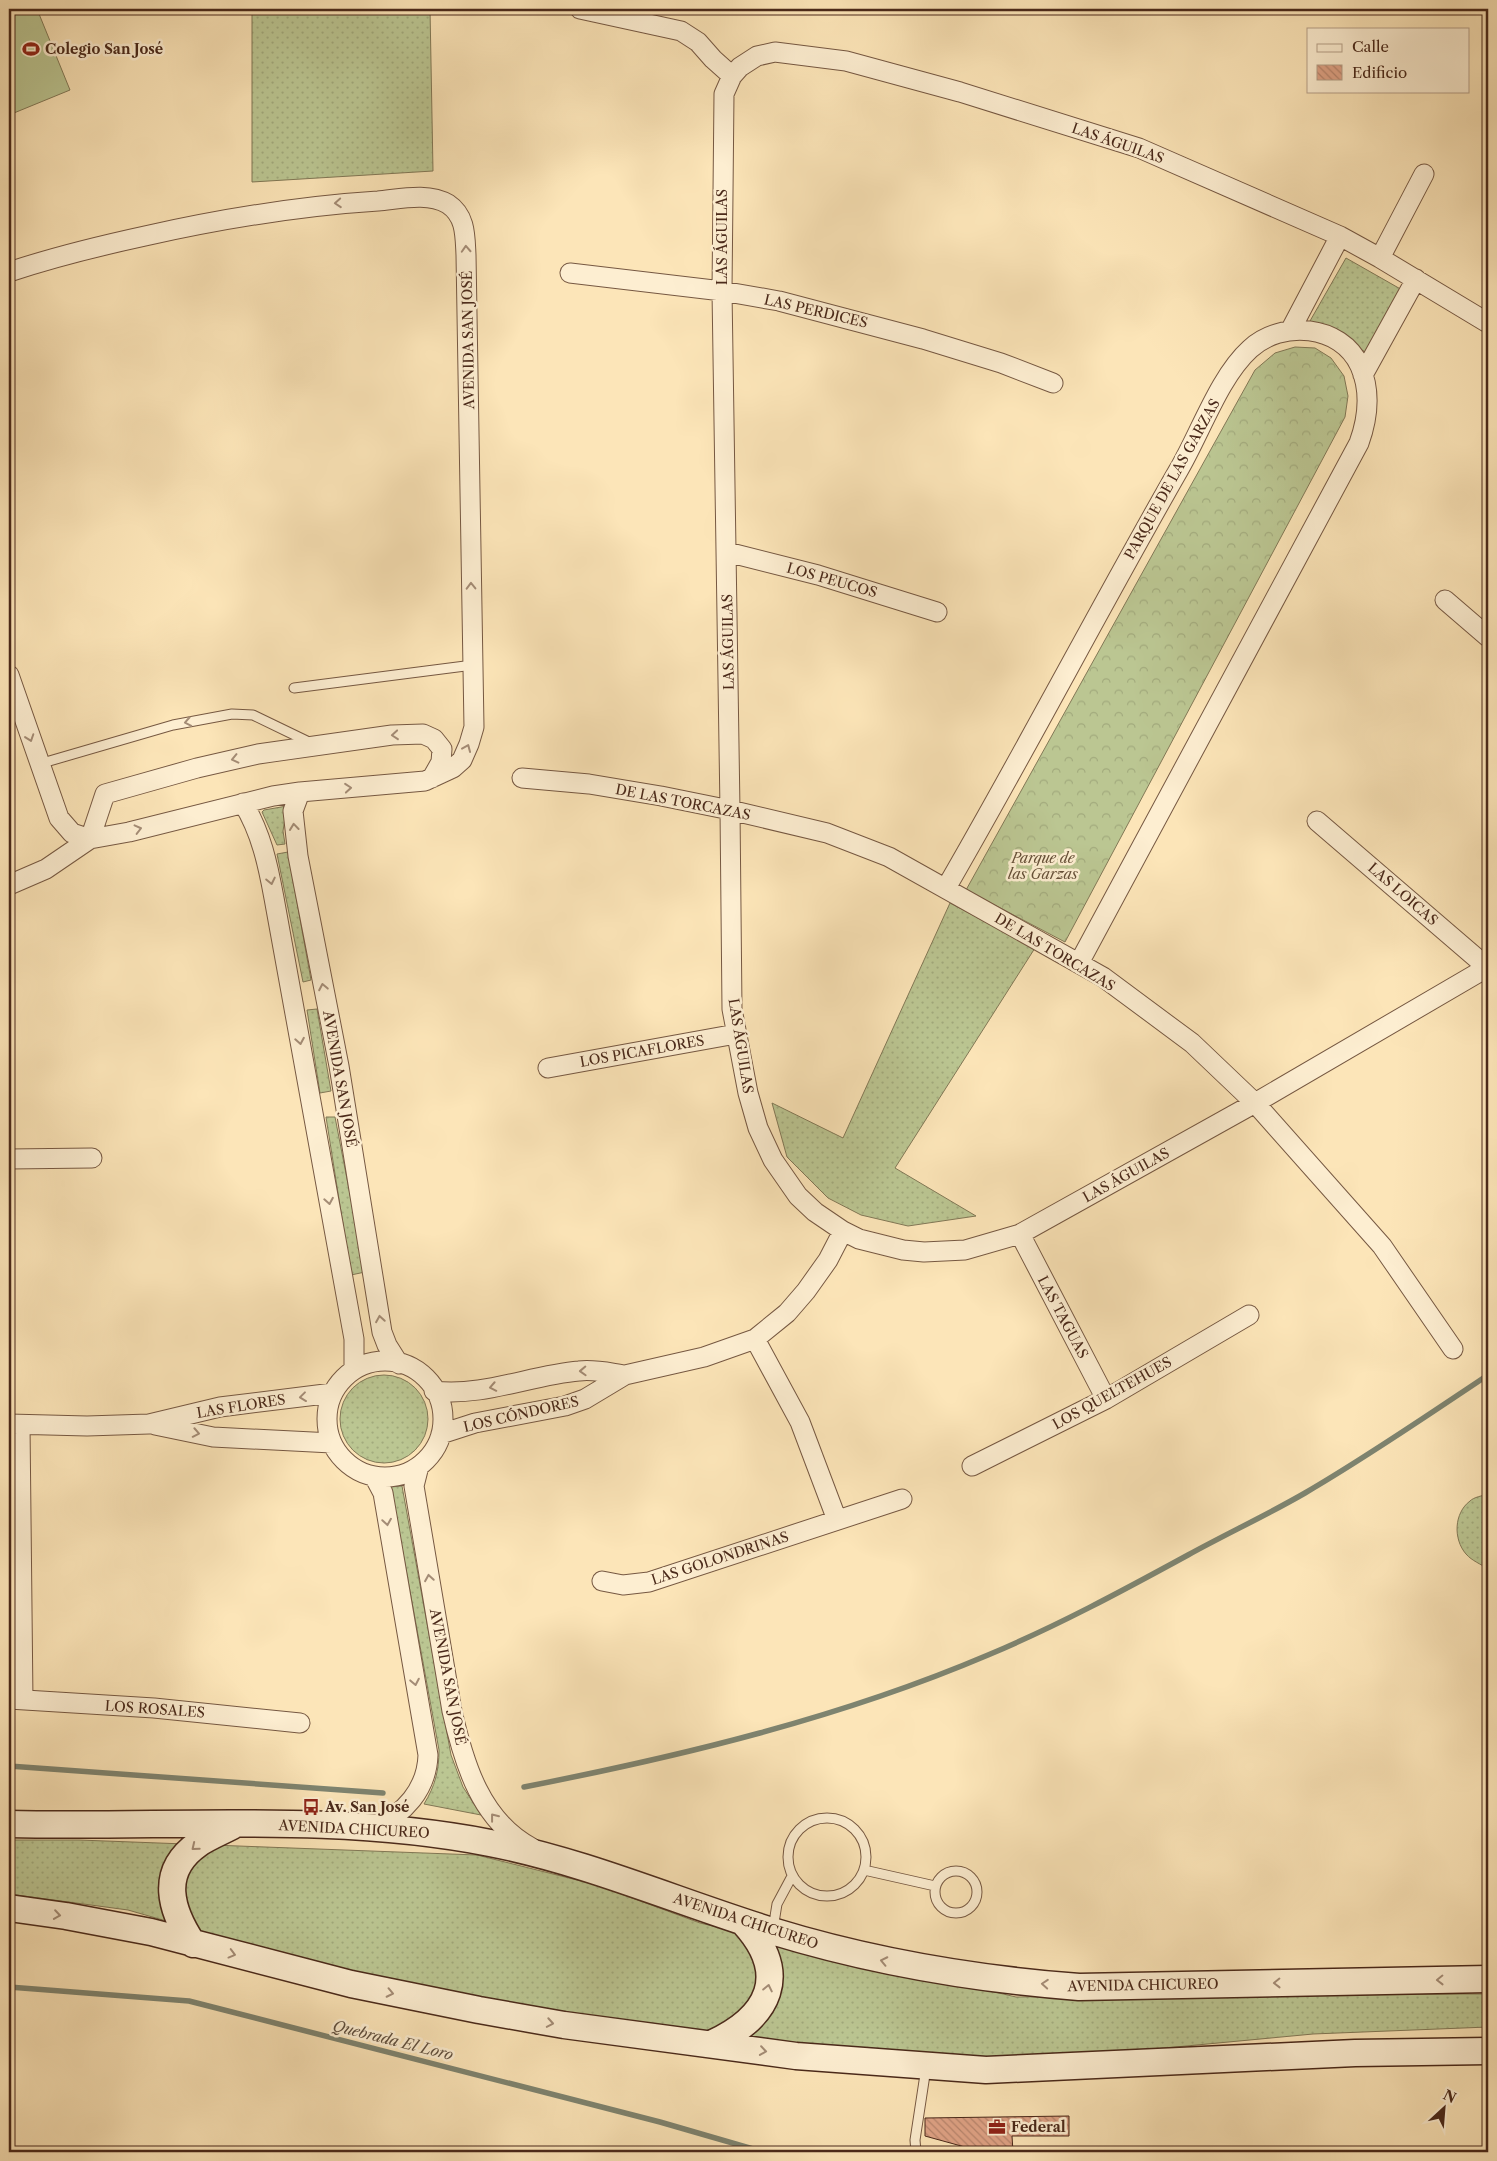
<svg xmlns="http://www.w3.org/2000/svg" width="1497" height="2161" viewBox="0 0 1497 2161" font-family="'Libre Caslon Text',serif">
<style>
.grass{fill:url(#grass-dots);stroke:#827856}
.forest{fill:url(#forest-crowns);stroke:#827856}
.garden{fill:#bbc692;stroke:#827856}
.lines{fill:none;stroke-linecap:round;stroke-linejoin:round}
.stream{stroke:#7e8470;stroke-width:5.5}
.building{fill:url(#building-back-hatch);stroke:#4a291a}
.service-casing{stroke:#765842;stroke-width:11}
.minor-casing{stroke:#765842;stroke-width:21}
.secondary-casing{stroke:#4a291a;stroke-width:29}
.service{stroke:#fdeed1;stroke-width:9}
.minor{stroke:#fdeed1;stroke-width:19}
.secondary{stroke:#fdeed1;stroke-width:26}
.oneway{stroke:#a48c76}
.labels{text-anchor:middle;dominant-baseline:central;stroke-width:5;stroke-linejoin:round;paint-order:stroke}
.poi-label{font-size:14px;font-weight:bold;fill:#4a291a;stroke:#fdeed1;text-anchor:start}
.street-label{font-size:14px;fill:#4a291a;stroke:#fdeed1}
.park-label{font-size:14px;font-style:italic;fill:#665038;stroke:#fdeed1}
.water-label{font-size:15px;font-style:italic;fill:#604f3e;stroke:#fdeed1}
</style>
<defs>
<pattern id="grass-dots" width="8" height="8" patternUnits="userSpaceOnUse" patternTransform="scale(1.25)"><rect width="8" height="8" fill="#bbc692"/><path d="M2 2h.1M6 6h.1" fill="none" stroke="#a2aa7d" stroke-width="1.8" stroke-linecap="round"/></pattern>
<pattern id="forest-crowns" width="20" height="18" patternUnits="userSpaceOnUse" patternTransform="scale(1.25)"><rect width="20" height="18" fill="#bbc692"/><path d="M2 6a3 3 0 1 1 6 0M12 15a3 3 0 1 1 6 0" fill="none" stroke="#a2aa7d"/></pattern>
<pattern id="building-back-hatch" width="6" height="6" patternUnits="userSpaceOnUse" patternTransform="scale(1.25)"><rect width="6" height="6" fill="#dfa386"/><path d="M-1 5l2 2M0 0l6 6M5-1l2 2" fill="none" stroke="#b7856d"/></pattern>
</defs>
<rect width="100%" height="100%" fill="#fce5b8"/>
<filter id="stains"><feTurbulence type="fractalNoise" baseFrequency=".004" numOctaves="4"/><feColorMatrix values="0 0 0 0 .2 0 0 0 0 .09 0 0 0 0 .02 0 0 0 .5 -.17"/></filter>
<radialGradient id="worn" r=".72"><stop offset=".6" stop-color="#630" stop-opacity="0"/><stop offset="1" stop-color="#630" stop-opacity=".3"/></radialGradient>
<path class="grass" d="M 252,9 L 430,9 L 433,171 L 252,182 Z
M 1346,258 L 1404,291 L 1369,354 L 1310,321 Z
M 287,806 L 283,831 L 285,844 L 277,845 L 262,812 L 264,810 Z
M 288,852 L 311,980 L 303,982 L 277,854 Z
M 950,903 L 1035,948 L 895,1168 L 976,1216 L 908,1226 L 861,1215 L 828,1198 L 787,1157 L 772,1103 L 843,1138 Z
M 317,1009 L 331,1091 L 320,1093 L 307,1010 Z
M 326,1117 L 335,1117 L 365,1272 L 351,1275 Z
M340 1419a44 44 0 1 1 88 0a44 44 0 1 1-88 0Z
M 402,1486 L 451,1755 L 463,1787 L 481,1815 L 424,1804 C 435,1786 439,1771 439,1750 L 391,1487 Z
M 1488,1494 L 1488,1569 C 1481,1564 1472,1561 1466,1554 C 1453,1539 1454,1513 1470,1501 C 1474,1497 1482,1496 1488,1494 Z
M 9,1840 L 79,1840 L 477,1855 L 597,1885 L 700,1923 L 1016,1997 L 1293,1994 L 1488,1994 L 1488,2027 L 1313,2034 L 1038,2060 L 837,2049 L 607,2022 L 372,1980 L 128,1910 L 9,1894 Z"/>
<path class="forest" d="M 1295,347 L 1315,348 L 1331,358 L 1344,376 L 1348,396 L 1345,417 L 1065,942 L 966,890 L 1255,370 L 1275,353 Z"/>
<path class="garden" d="M 9,9 L 37,9 L 70,90 L 9,115 Z"/>
<g class="lines">
<path class="stream" d="M 9,1766 L 383,1793
M 524,1787 C 682,1756 840,1718 988,1655 C 1057,1626 1122,1591 1188,1555 C 1226,1534 1267,1515 1305,1493 C 1367,1457 1428,1415 1488,1375
M 9,1987 L 189,2001 L 660,2122 L 764,2152"/>
</g>
<path class="building" d="M 1069,2116 L 1069,2136 L 1012,2136 L 1013,2152 L 983,2152 L 925,2136 L 925,2118 Z"/>
<g class="lines">
<g class="service-casing">
<path id="service" d="M 294,688 L 473,665
M 39,764 L 173,725 L 232,714 L 253,715 L 311,743
M788 1857a39 39 0 1 1 78 0a39 39 0 1 1-78 0Z
M 864,1870 L 935,1886
M935 1892a21 21 0 1 1 42 0a21 21 0 1 1-42 0Z
M 773,1929 L 777,1904 L 792,1876
M 916,2152 L 915,2140 L 926,2068"/>
</g>
<g class="minor-casing">
<path id="minor" d="M 580,9 L 681,31 L 698,42 L 713,59 L 732,76
M 1380,258 L 1424,174
M 9,272 C 54,257 99,246 145,236 C 221,219 299,206 378,201 C 400,199 428,192 448,204 C 466,216 465,236 466,255 L 474,727 L 469,744 L 462,760 L 453,768 L 425,781 L 300,792 L 273,796 L 129,832 L 90,839 L 72,833 L 59,818 L 9,675
M 570,273 L 722,291 L 779,301 L 923,339 L 1001,363 L 1053,383
M 1488,323 L 1380,258 L 1340,236 L 1139,148 L 960,92 L 846,61 L 775,52 L 757,56 L 740,67 L 732,76 L 724,94 L 722,291 L 730,810 L 732,1009 L 748,1093 L 758,1128 L 773,1160 L 798,1196 L 815,1212 L 843,1231 L 859,1239 L 903,1250 L 924,1252 L 965,1250 L 1020,1234 L 1255,1103 L 1488,967
M 1290,331 L 1340,236
M 1363,375 L 1416,279
M 727,552 L 818,575 L 937,612
M 1445,600 L 1488,637
M 522,778 L 589,784 L 661,796 L 730,810 L 827,833 L 889,857 L 1103,977 L 1192,1043 L 1255,1103 L 1382,1246 L 1453,1349
M 300,792 L 293,811 L 298,856 L 339,1066 L 382,1332 L 387,1345 L 399,1364
M 243,803 C 261,832 268,865 274,898 L 354,1339 L 354,1370
M 1317,821 L 1488,968
M 90,839 L 105,794 L 197,768 L 258,754 L 392,735 L 423,734 L 434,739 L 442,749 L 441,762 L 432,778
M 9,885 L 46,869 L 90,839
M 946,888 C 1026,750 1099,609 1178,471 C 1200,434 1219,377 1250,349 C 1281,320 1341,324 1360,366 C 1371,391 1368,418 1359,443 L 1079,963
M 548,1068 L 736,1034
M 9,1159 L 92,1158
M 1020,1234 L 1106,1399
M 755,1339 L 800,1422 L 837,1520
M327 1419a58 58 0 1 1 116 0a58 58 0 1 1-116 0Z
M 434,1391 C 483,1397 531,1375 579,1371 C 595,1369 610,1373 625,1375
M 9,1424 L 87,1426 L 149,1424 L 220,1407 L 333,1393
M 20,1425 L 23,1700
M 155,1425 L 213,1437 L 332,1443
M 441,1434 L 475,1423 L 565,1406 L 585,1399 L 625,1375 L 704,1357 L 755,1339 L 787,1313 L 806,1291 L 828,1260 L 843,1231
M 419,1466 L 414,1486 L 452,1711 C 464,1764 481,1821 532,1848
M 972,1466 L 1106,1399 L 1249,1315
M 602,1581 L 623,1585 L 649,1582 L 902,1499
M 9,1699 L 154,1708 L 300,1723
M 374,1827 C 404,1815 427,1789 428,1755 L 383,1493 L 374,1476"/>
</g>
<g class="secondary-casing">
<path id="secondary" d="M 9,1824 C 169,1828 332,1812 490,1843 C 587,1862 678,1902 772,1931 C 873,1962 974,1979 1079,1987 L 1488,1979
M 9,1908 L 66,1916 L 151,1932 L 351,1984 L 479,2010 L 564,2025 L 796,2056 L 986,2070 L 1355,2053 L 1488,2051
M 193,1944 C 171,1911 158,1872 198,1844 C 208,1837 221,1832 232,1826
M 711,2044 C 770,2017 791,1974 743,1922"/>
</g>
<use href="#service" class="service"/>
<use href="#minor" class="minor"/>
<use href="#secondary" class="secondary"/>
</g>
<defs><path id="oneway-chevron" d="M-2-3.5L2.5 0L-2 3.5" fill="none" stroke-width="1.6" stroke-linecap="round" stroke-linejoin="round" transform="scale(1.25)"/></defs>
<g class="oneway">
<use href="#oneway-chevron" transform="translate(338 203) rotate(176)"/>
<use href="#oneway-chevron" transform="translate(466 249) rotate(-93)"/>
<use href="#oneway-chevron" transform="translate(471 586) rotate(-91)"/>
<use href="#oneway-chevron" transform="translate(188 722) rotate(169)"/>
<use href="#oneway-chevron" transform="translate(395 735) rotate(175)"/>
<use href="#oneway-chevron" transform="translate(30 738) rotate(71)"/>
<use href="#oneway-chevron" transform="translate(467 748) rotate(-67)"/>
<use href="#oneway-chevron" transform="translate(235 759) rotate(167)"/>
<use href="#oneway-chevron" transform="translate(348 788) rotate(-5)"/>
<use href="#oneway-chevron" transform="translate(294 827) rotate(-96)"/>
<use href="#oneway-chevron" transform="translate(138 829) rotate(-14)"/>
<use href="#oneway-chevron" transform="translate(271 881) rotate(78)"/>
<use href="#oneway-chevron" transform="translate(323 987) rotate(-101)"/>
<use href="#oneway-chevron" transform="translate(300 1041) rotate(80)"/>
<use href="#oneway-chevron" transform="translate(329 1201) rotate(80)"/>
<use href="#oneway-chevron" transform="translate(380 1319) rotate(-99)"/>
<use href="#oneway-chevron" transform="translate(583 1371) rotate(178)"/>
<use href="#oneway-chevron" transform="translate(493 1387) rotate(169)"/>
<use href="#oneway-chevron" transform="translate(303 1397) rotate(173)"/>
<use href="#oneway-chevron" transform="translate(196 1433) rotate(11)"/>
<use href="#oneway-chevron" transform="translate(387 1522) rotate(81)"/>
<use href="#oneway-chevron" transform="translate(429 1578) rotate(-99)"/>
<use href="#oneway-chevron" transform="translate(415 1682) rotate(79)"/>
<use href="#oneway-chevron" transform="translate(494 1817) rotate(-128)"/>
<use href="#oneway-chevron" transform="translate(195 1847) rotate(141)"/>
<use href="#oneway-chevron" transform="translate(57 1915) rotate(8)"/>
<use href="#oneway-chevron" transform="translate(232 1954) rotate(15)"/>
<use href="#oneway-chevron" transform="translate(884 1961) rotate(-168)"/>
<use href="#oneway-chevron" transform="translate(1440 1980) rotate(179)"/>
<use href="#oneway-chevron" transform="translate(1277 1983) rotate(179)"/>
<use href="#oneway-chevron" transform="translate(1045 1984) rotate(-176)"/>
<use href="#oneway-chevron" transform="translate(768 1988) rotate(-78)"/>
<use href="#oneway-chevron" transform="translate(390 1993) rotate(12)"/>
<use href="#oneway-chevron" transform="translate(550 2023) rotate(10)"/>
<use href="#oneway-chevron" transform="translate(763 2051) rotate(8)"/>
</g>
<defs>
<g id="stadium-bare" transform="scale(1.35)"><path d="M0-5a6.5 5 0 1 0 0 10a6.5 5 0 1 0 0-10ZM-3.5-1.8h7v3.6h-7Z" fill="#8f2418" stroke="#fdeed1" stroke-width="2.5" paint-order="stroke"/></g>
<g id="bus-bare" transform="scale(1.35)"><path d="M-5-6H5V4H4V6H2V4H-2V6H-4V4H-5ZM-3.5-4V0h7V-4ZM-3.5 1.2v1.5H-2V1.2ZM2 1.2v1.5H3.5V1.2Z" fill="#8f2418" stroke="#fdeed1" stroke-width="2.5" paint-order="stroke"/></g>
<g id="office-bare" transform="scale(1.35)"><path d="M-6-3h4V-5.5h4V-3h4V5H-6ZM-1-4.5V-3h2v-1.5ZM-6 0V1H6V0Z" fill="#8f2418" stroke="#fdeed1" stroke-width="2.5" paint-order="stroke"/></g>
</defs>
<g fill-rule="evenodd">
<use href="#stadium-bare" x="31" y="49"/>
<use href="#bus-bare" x="311" y="1807"/>
<use href="#office-bare" x="997" y="2127"/>
</g>
<g class="labels">
<g class="poi-label">
<text x="45" y="49">Colegio San José</text>
<text x="325" y="1807">Av. San José</text>
<text x="1011" y="2127">Federal</text>
</g>
<g class="street-label">
<text transform="translate(1118 143) rotate(19)">LAS ÁGUILAS</text>
<text transform="translate(722 237) rotate(-90)">LAS ÁGUILAS</text>
<text transform="translate(816 311) rotate(13)">LAS PERDICES</text>
<text transform="translate(468 340) rotate(-91)">AVENIDA SAN JOSÉ</text>
<text transform="translate(1172 479) rotate(-61)">PARQUE DE LAS GARZAS</text>
<text transform="translate(832 580) rotate(16)">LOS PEUCOS</text>
<text transform="translate(728 642) rotate(-91)">LAS ÁGUILAS</text>
<text transform="translate(683 802) rotate(11)">DE LAS TORCAZAS</text>
<text transform="translate(1403 894) rotate(41)">LAS LOICAS</text>
<text transform="translate(1055 952) rotate(31)">DE LAS TORCAZAS</text>
<text transform="translate(741 1046) rotate(81)">LAS ÁGUILAS</text>
<text transform="translate(642 1051) rotate(-10)">LOS PICAFLORES</text>
<text transform="translate(340 1079) rotate(80)">AVENIDA SAN JOSÉ</text>
<text transform="translate(1126 1175) rotate(-29)">LAS ÁGUILAS</text>
<text transform="translate(1063 1317) rotate(62)">LAS TAGUAS</text>
<text transform="translate(1112 1393) rotate(-29)">LOS QUELTEHUES</text>
<text transform="translate(241 1406) rotate(-9)">LAS FLORES</text>
<text transform="translate(521 1414) rotate(-13)">LOS CÓNDORES</text>
<text transform="translate(720 1558) rotate(-18)">LAS GOLONDRINAS</text>
<text transform="translate(448 1677) rotate(79)">AVENIDA SAN JOSÉ</text>
<text transform="translate(155 1709) rotate(4)">LOS ROSALES</text>
<text transform="translate(354 1829) rotate(3)">AVENIDA CHICUREO</text>
<text transform="translate(746 1921) rotate(18)">AVENIDA CHICUREO</text>
<text transform="translate(1143 1985) rotate(-1)">AVENIDA CHICUREO</text>
</g>
<g class="park-label">
<text x="1043" y="858">Parque de<tspan x="1043" dy="16">las Garzas</tspan></text>
</g>
<g class="water-label">
<text transform="translate(393 2040) rotate(14)">Quebrada El Loro</text>
</g>
</g>
<rect width="1497" height="2161" fill="none" stroke="#fce5b8" stroke-width="30"/>
<rect x="10" y="10" width="1477" height="2141" fill="none" stroke="#4a291a" stroke-width="2.5"/>
<rect x="15" y="15" width="1467" height="2131" fill="none" stroke="#4a291a"/>
<rect x="1307" y="28" width="162" height="65" fill="#fdeed1" stroke="#b59f88"/>
<rect x="1317" y="44" width="25" height="8" fill="#fdeed1" stroke="#b59f88"/>
<text x="1352" y="52" font-size="15" fill="#4a291a">Calle</text>
<rect x="1317" y="65" width="25" height="15" fill="url(#building-back-hatch)" stroke="#b59f88"/>
<text x="1352" y="78" font-size="15" fill="#4a291a">Edificio</text>
<g transform="translate(1444 2108) rotate(26)" stroke="#fdeed1" stroke-width="4" paint-order="stroke">
<path d="M0-4L9 19L0 12L-9 19Z" fill="#4a291a"/>
<text y="-8" font-size="14" font-weight="bold" text-anchor="middle" fill="#4a291a">N</text>
</g>
<rect width="100%" height="100%" filter="url(#stains)"/>
<rect width="100%" height="100%" fill="url(#worn)"/>
</svg>
